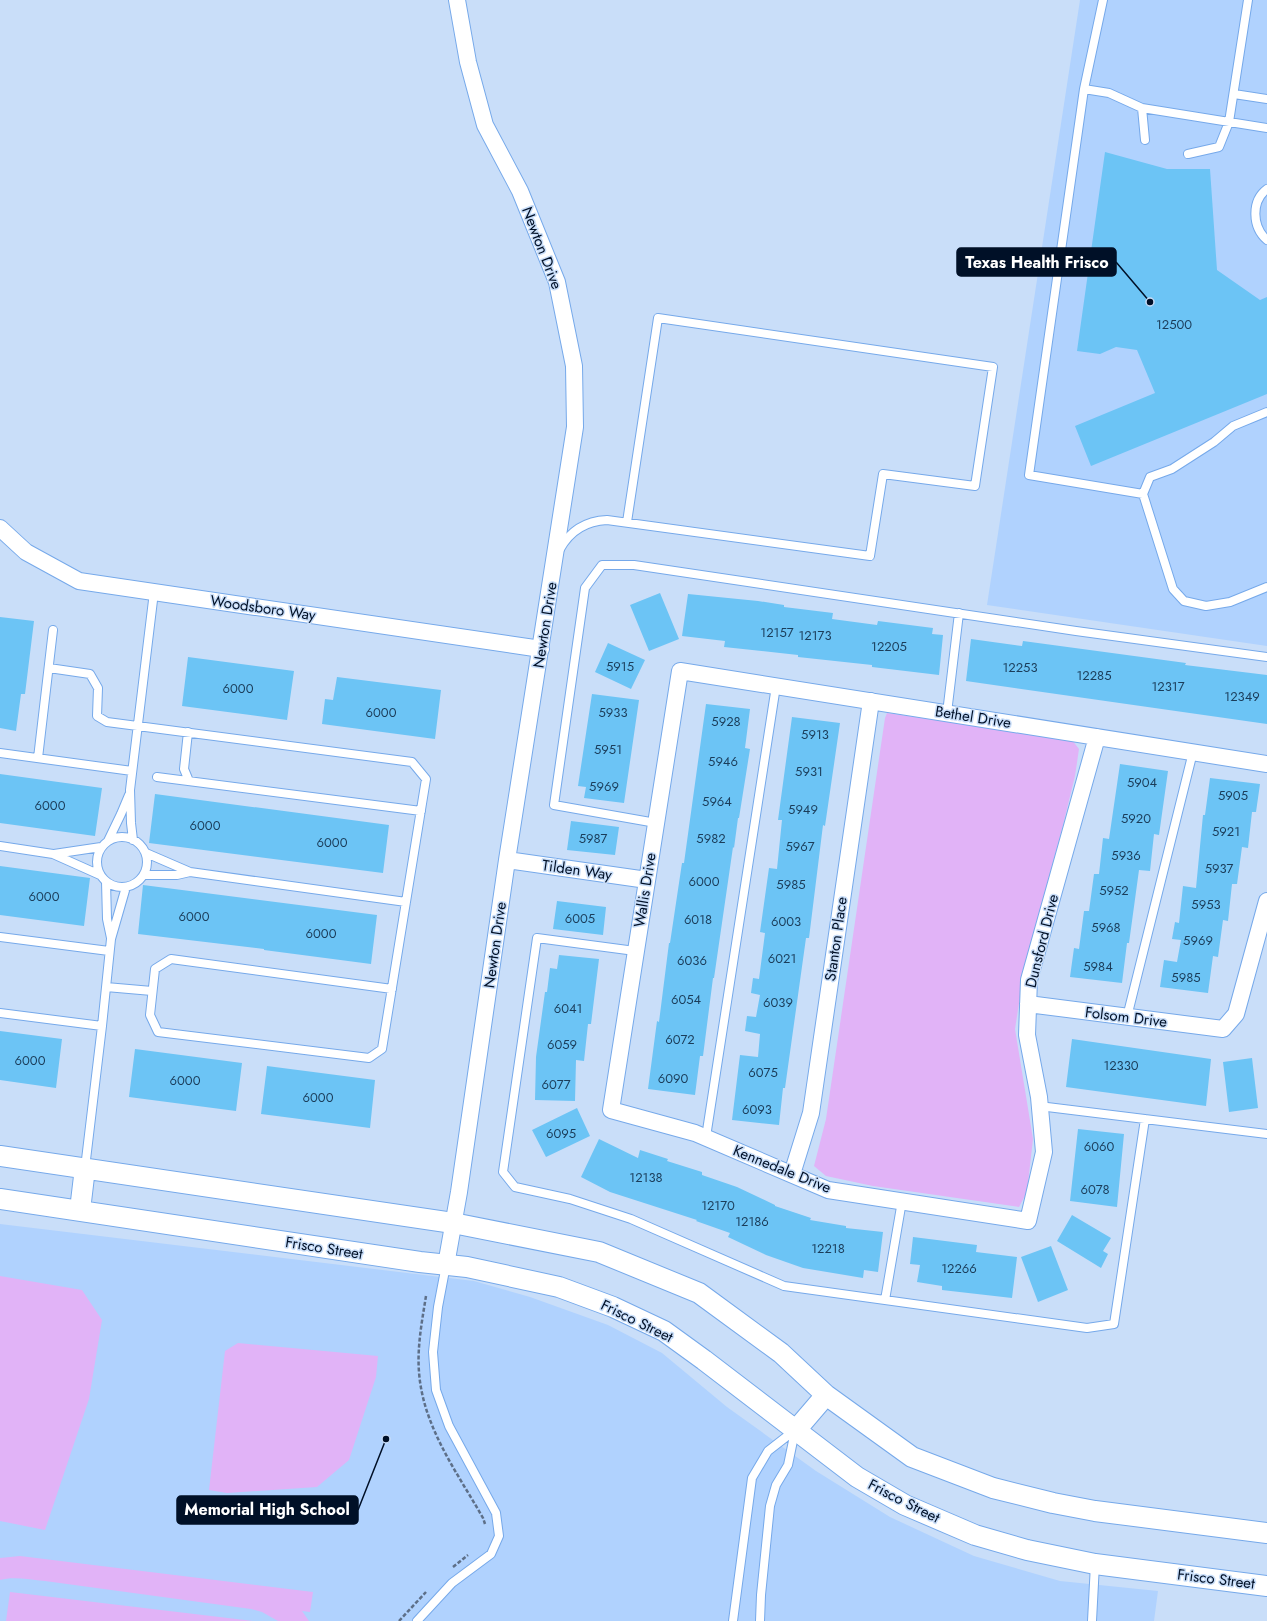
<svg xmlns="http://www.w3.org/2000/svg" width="1267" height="1621" viewBox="0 0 1267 1621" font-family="Jost,sans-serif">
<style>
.built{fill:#b0d2fe}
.green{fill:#e1b3f7}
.building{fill:#6cc4f5}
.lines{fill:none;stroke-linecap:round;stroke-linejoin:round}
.service-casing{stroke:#76a9ea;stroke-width:10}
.minor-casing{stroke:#76a9ea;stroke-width:18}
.tertiary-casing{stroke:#76a9ea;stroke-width:22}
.path{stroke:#5d6f88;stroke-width:2.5;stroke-dasharray:4 2;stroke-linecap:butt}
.service{stroke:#fff;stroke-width:8}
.minor{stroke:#fff;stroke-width:16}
.tertiary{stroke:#fff;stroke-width:20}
.labels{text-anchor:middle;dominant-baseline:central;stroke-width:3;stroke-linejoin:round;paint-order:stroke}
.number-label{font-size:13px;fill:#1b3d5a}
.street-label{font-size:15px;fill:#001027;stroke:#c9def9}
.leader{fill:none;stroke:#001027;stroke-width:1.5}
.callout-dot{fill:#001027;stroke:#c9def9;stroke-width:1.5}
.callout{fill:#001027;stroke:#001027;stroke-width:1.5}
.callout-label{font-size:16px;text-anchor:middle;font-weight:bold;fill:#fff}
</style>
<rect width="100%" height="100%" fill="#c9def9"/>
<path class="built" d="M 1080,0 L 1267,0 L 1267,646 L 987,605 Z
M 0,1224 L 474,1281 L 530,1297 L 608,1325 L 662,1353 L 727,1407 L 816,1471 L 890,1517 L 974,1556 L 1060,1581 L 1158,1591 L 1154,1621 L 0,1621 Z"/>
<path class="green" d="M 887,713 L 1072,740 L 1079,749 L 1075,776 L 1063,825 L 1025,965 L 1015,1029 L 1033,1139 L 1027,1192 L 1019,1207 L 873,1186 L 826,1176 L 814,1166 L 826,1119 L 885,718 Z
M 0,1276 L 82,1290 L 102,1320 L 89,1399 L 45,1530 L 0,1521 Z
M 238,1343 L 378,1356 L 376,1377 L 349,1460 L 317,1487 L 227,1493 L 209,1490 L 225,1351 Z
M 20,1556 L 313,1592 L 310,1612 L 302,1611 L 309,1621 L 278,1621 L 262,1612 L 251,1609 L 45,1581 C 30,1580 14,1576 0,1580 L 0,1558 Z
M 10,1592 L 253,1621 L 6,1621 Z"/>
<path class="building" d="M 1105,152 L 1167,169 L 1210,169 L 1217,270 L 1260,300 L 1267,297 L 1267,394 L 1091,466 L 1075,426 L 1155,393 L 1137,350 L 1116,347 L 1100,354 L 1077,351 Z
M 660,593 L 679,639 L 649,651 L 630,605 Z
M 688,594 L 758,601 L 784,605 L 784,607 L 833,613 L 832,619 L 877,625 L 878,621 L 933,628 L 932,634 L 943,635 L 939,675 L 872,667 L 872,665 L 798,657 L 798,655 L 724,647 L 725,641 L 682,636 Z
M 0,617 L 34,621 L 25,694 L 21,694 L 16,731 L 0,728 Z
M 971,639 L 1022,646 L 1023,641 L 1149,658 L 1186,663 L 1185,665 L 1267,675 L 1267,724 L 966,681 Z
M 608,643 L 645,660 L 631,689 L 595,672 Z
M 188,657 L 294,671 L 287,720 L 182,706 Z
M 337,677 L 441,690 L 435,739 L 322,724 L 325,699 L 333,700 Z
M 592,694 L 639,700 L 624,803 L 584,798 L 586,787 L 578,786 Z
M 706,704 L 750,709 L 745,748 L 750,749 L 739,818 L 738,818 L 734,848 L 733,847 L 714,978 L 713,978 L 703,1056 L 700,1056 L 695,1095 L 648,1089 L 657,1021 L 659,1022 L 669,943 L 670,943 L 682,863 L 684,863 Z
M 792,717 L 840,723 L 825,826 L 823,825 L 809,938 L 806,938 L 785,1088 L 783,1088 L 779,1125 L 732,1120 L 740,1055 L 758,1057 L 760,1034 L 745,1031 L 747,1016 L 756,1017 L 760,995 L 751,993 L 753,978 L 759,979 L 765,933 L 760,932 L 769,868 L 777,869 L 782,820 L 778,820 Z
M 1120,764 L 1168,771 L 1159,835 L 1154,834 L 1150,871 L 1139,870 L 1129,943 L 1127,943 L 1122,983 L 1070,977 L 1074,948 L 1079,949 L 1084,911 L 1089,911 L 1094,874 L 1099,874 L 1103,838 L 1109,839 Z
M 0,774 L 102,788 L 95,836 L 0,823 Z
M 1210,778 L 1260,784 L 1256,812 L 1252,812 L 1248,848 L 1242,847 L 1237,884 L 1232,884 L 1228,921 L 1223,920 L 1218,957 L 1213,956 L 1208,993 L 1160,987 L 1164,960 L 1177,962 L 1181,940 L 1172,939 L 1175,922 L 1179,923 L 1183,886 L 1196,888 L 1203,815 L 1205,815 Z
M 155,794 L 389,825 L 383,873 L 149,843 Z
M 571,821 L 619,827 L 615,855 L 567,850 Z
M 0,866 L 90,878 L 84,926 L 0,915 Z
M 143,885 L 377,915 L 371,964 L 264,950 L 264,949 L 138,934 Z
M 557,901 L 606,907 L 603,935 L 553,929 Z
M 559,955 L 599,959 L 591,1024 L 588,1024 L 584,1061 L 576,1060 L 575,1101 L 535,1100 L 536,1057 L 545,992 L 547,992 L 550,968 L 557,969 Z
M 0,1031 L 62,1039 L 56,1088 L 0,1080 Z
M 1072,1039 L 1211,1059 L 1206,1106 L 1066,1087 Z
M 135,1049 L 242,1063 L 236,1111 L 129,1097 Z
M 1252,1058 L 1258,1108 L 1229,1112 L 1223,1062 Z
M 267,1066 L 375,1080 L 370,1128 L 261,1114 Z
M 577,1108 L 590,1136 L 546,1157 L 532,1130 Z
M 1078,1129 L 1124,1134 L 1117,1207 L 1070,1201 Z
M 599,1139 L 638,1158 L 640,1150 L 668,1159 L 667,1161 L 702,1172 L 702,1175 L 737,1187 L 775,1205 L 775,1206 L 811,1218 L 810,1220 L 846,1226 L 846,1228 L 883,1232 L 878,1272 L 864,1270 L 863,1278 L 803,1268 L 766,1255 L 728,1237 L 730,1233 L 696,1221 L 697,1220 L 610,1192 L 581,1177 Z
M 1072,1215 L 1111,1238 L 1103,1251 L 1108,1254 L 1101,1268 L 1057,1241 Z
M 913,1237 L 977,1245 L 976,1252 L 1017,1257 L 1012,1298 L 942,1290 L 942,1286 L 917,1282 L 920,1265 L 910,1264 Z
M 1051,1246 L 1068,1290 L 1038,1302 L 1021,1257 Z"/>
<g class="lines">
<g class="service-casing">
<path id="service" d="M 1103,0 L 1084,89 L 1109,93 L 1142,108 L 1267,128
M 1084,89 L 1029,475 L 1143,494
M 1234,94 L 1267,99
M 1142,108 L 1145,140
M 1188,154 L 1219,147 L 1229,122 L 1248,0
M 1267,189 C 1251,201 1252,227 1267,240
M 1267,412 L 1233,426 L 1214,442 L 1172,469 L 1150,477 L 1143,494 L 1173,589 L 1184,601 L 1206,606 L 1230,602 L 1267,587
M 560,549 C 570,531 586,521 607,520 L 870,556 L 883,474 L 975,486 L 993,367 L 658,318 L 627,522
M 49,668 L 90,674 L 98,688 L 97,716 L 107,722 L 412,762 L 426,779 L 382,1049 L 369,1058 L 158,1032 L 150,1015 L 155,969 L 171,959 L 392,989
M 947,713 L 959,613
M 188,732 L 184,769 L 189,781
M 0,753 L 132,771
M 38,758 L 53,630
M 157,777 L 421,811
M 656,823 L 554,805 L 585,588 L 602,565 L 634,565 L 1076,631 L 1267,657
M97 862a25 25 0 1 1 50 0a25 25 0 1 1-50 0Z
M 133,840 L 131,823 L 130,790 L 154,592
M 108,841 L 121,814 L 129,795
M 0,846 L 53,854 L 100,875
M 146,853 L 190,872 L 406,902
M 54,854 L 101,847
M 144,875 L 177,875 L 190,872
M 106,882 L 107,919 L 111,938
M 0,937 L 109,951
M 635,951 L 537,938 L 503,1172 L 515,1187 L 570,1199 L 631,1219 L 784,1286 L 1087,1328 L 1114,1324 L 1145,1119
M 106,987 L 152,991
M 0,1013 L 102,1026
M 1127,1017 L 1193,752
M 1039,1106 L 1267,1134
M 706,1137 L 776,686
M 85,1168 L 102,1026 L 111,939 L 126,887
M 885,1300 L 902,1201
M 417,1621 L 452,1583 L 491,1554 L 499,1536 L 496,1513 L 449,1426 L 436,1390 L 433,1352 L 438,1307 L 446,1265
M 733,1621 L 752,1478 L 768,1451 L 795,1430
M 760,1621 L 761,1595 L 770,1506 L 776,1485 L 788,1465 L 795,1431
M 1092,1621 L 1095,1564"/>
</g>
<g class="minor-casing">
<path id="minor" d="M 0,528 L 26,552 L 79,581 L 541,649
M 1097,737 L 1029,980 L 1027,1035 L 1039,1097 L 1044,1152 L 1028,1221 L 828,1190 L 695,1133 L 611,1110 L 680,671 L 1267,764
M 507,860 L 647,880
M 1028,1004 L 1223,1029 L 1236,1014 L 1267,901
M 792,1174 L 811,1113 L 871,701
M 446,1265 L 459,1192 L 507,860 L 575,427 L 574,366 L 557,282 L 520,191 L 485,125 L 468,62 L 457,0"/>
</g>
<g class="tertiary-casing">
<path id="tertiary" d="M 0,1156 L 453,1223 L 599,1252 L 699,1293 L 781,1353 L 826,1395 L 912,1457 L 993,1488 L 1053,1503 L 1095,1511 L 1267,1533
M 0,1199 L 420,1262 L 467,1267 L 559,1287 L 613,1307 L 664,1331 L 704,1360 L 857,1477 L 905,1505 L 975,1535 L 1027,1550 L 1095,1564 L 1267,1586
M 80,1210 L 85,1168
M 796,1430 L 826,1395"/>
</g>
<path class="path" d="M 426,1296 C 422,1321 417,1347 419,1372 C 423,1427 457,1472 483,1518 L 485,1524
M 453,1567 L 468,1555
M 399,1621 L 426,1592"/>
<use href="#service" class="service"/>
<use href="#minor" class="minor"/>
<use href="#tertiary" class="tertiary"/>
</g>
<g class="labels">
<g class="number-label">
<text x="1174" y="324">12500</text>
<text x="777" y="632">12157</text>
<text x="815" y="635">12173</text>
<text x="889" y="646">12205</text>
<text x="620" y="666">5915</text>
<text x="1020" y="667">12253</text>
<text x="1094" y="675">12285</text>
<text x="1168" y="686">12317</text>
<text x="238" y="688">6000</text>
<text x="1242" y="696">12349</text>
<text x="381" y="712">6000</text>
<text x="613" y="712">5933</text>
<text x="726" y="721">5928</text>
<text x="815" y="734">5913</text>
<text x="608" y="749">5951</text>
<text x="723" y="761">5946</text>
<text x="809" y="771">5931</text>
<text x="1142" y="782">5904</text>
<text x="604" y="786">5969</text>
<text x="1233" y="795">5905</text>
<text x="717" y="801">5964</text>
<text x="50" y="805">6000</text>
<text x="803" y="809">5949</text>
<text x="1136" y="818">5920</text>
<text x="205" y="825">6000</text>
<text x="1226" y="831">5921</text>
<text x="593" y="838">5987</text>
<text x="711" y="838">5982</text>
<text x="332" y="842">6000</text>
<text x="800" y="846">5967</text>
<text x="1126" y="855">5936</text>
<text x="1219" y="868">5937</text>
<text x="704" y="881">6000</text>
<text x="791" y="884">5985</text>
<text x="1114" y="890">5952</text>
<text x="44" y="896">6000</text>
<text x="1206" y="904">5953</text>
<text x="194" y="916">6000</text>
<text x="580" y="918">6005</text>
<text x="698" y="919">6018</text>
<text x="786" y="921">6003</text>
<text x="1106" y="927">5968</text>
<text x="321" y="933">6000</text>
<text x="1198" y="940">5969</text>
<text x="782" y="958">6021</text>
<text x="692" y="960">6036</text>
<text x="1098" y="966">5984</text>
<text x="1186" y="977">5985</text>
<text x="686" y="999">6054</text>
<text x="778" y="1002">6039</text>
<text x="568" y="1008">6041</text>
<text x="680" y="1039">6072</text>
<text x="562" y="1044">6059</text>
<text x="30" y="1060">6000</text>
<text x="1121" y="1065">12330</text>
<text x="763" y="1072">6075</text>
<text x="673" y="1078">6090</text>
<text x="185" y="1080">6000</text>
<text x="556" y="1084">6077</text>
<text x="318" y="1097">6000</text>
<text x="757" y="1109">6093</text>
<text x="561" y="1133">6095</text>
<text x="1099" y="1146">6060</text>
<text x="646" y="1177">12138</text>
<text x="1095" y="1189">6078</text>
<text x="718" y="1205">12170</text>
<text x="752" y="1221">12186</text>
<text x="828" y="1248">12218</text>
<text x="959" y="1268">12266</text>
</g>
<g class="street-label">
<text transform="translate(542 248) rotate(69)">Newton Drive</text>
<text transform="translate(263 608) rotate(8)">Woodsboro Way</text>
<text transform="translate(545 625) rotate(-81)">Newton Drive</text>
<text transform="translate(973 717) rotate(9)">Bethel Drive</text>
<text transform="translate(577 870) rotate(8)">Tilden Way</text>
<text transform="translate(645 890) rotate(-81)">Wallis Drive</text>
<text transform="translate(836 939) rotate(-82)">Stanton Place</text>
<text transform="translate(1042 941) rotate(-76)">Dunsford Drive</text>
<text transform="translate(495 945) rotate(-82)">Newton Drive</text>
<text transform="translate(1126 1017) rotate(7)">Folsom Drive</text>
<text transform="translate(782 1169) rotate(22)">Kennedale Drive</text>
<text transform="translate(324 1248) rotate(9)">Frisco Street</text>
<text transform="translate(637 1321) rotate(26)">Frisco Street</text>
<text transform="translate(904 1501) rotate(27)">Frisco Street</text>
<text transform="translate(1216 1579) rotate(7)">Frisco Street</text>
</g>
</g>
<path class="leader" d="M1150 302L1116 262M386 1439L358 1510"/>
<g class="callout-dot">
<circle cx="1150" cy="302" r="4"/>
<circle cx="386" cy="1439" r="4"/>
</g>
<g class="callout">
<rect x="957" y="248" width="159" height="28" rx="4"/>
<rect x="177" y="1496" width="181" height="28" rx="4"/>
</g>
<g class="callout-label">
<text x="1037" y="268">Texas Health Frisco</text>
<text x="267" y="1515">Memorial High School</text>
</g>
</svg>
